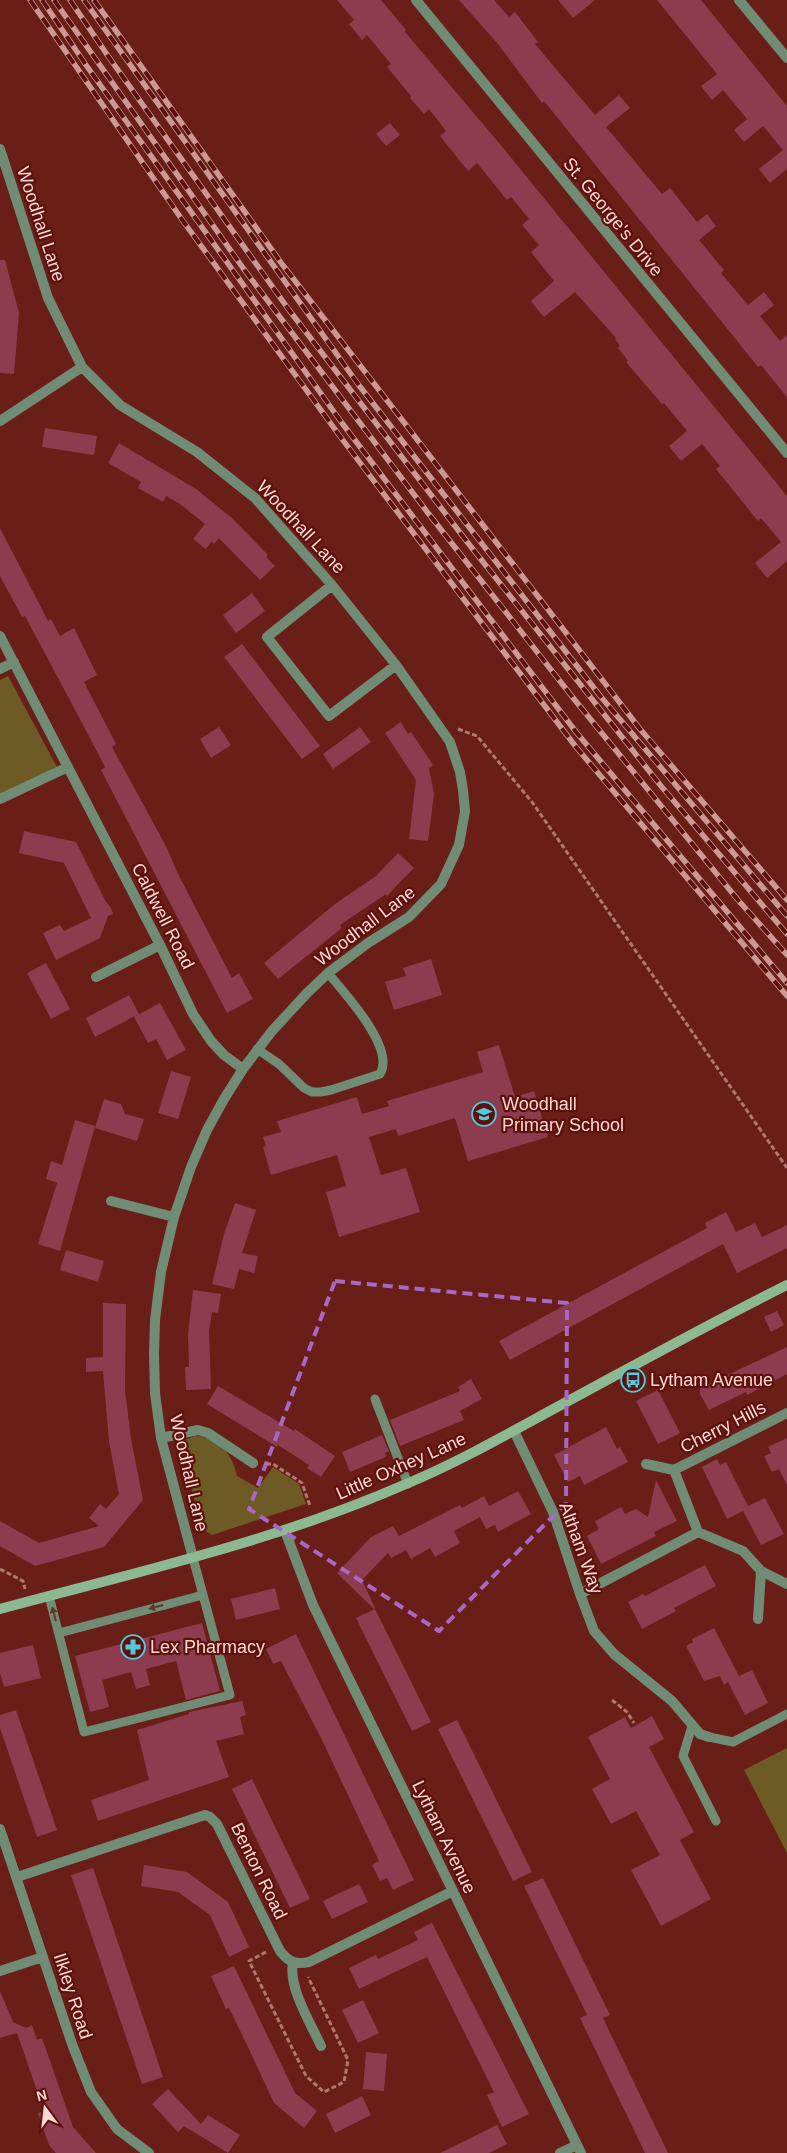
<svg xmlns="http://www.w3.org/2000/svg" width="787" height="2153" viewBox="0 0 787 2153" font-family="Helvetica,sans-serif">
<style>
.green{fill:#6e5a25}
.building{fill:#8c3c4e}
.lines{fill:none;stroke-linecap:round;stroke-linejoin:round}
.path{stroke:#b17872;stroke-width:3;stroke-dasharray:5 2.5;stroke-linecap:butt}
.lane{stroke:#708c74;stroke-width:9}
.street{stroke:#708c74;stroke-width:10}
.secondary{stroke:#8cb992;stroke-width:10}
.rail-casing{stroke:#cb9993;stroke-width:5.5}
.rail{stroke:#5d110c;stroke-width:4;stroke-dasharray:11;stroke-linecap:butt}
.oneway{fill:#63362b}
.marked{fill:none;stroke:#a868c5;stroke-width:4;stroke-dasharray:10 6;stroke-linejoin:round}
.labels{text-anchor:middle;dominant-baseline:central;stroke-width:4.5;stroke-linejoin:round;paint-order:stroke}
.street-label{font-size:18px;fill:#fdd7d1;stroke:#5d110c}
.poi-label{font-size:18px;fill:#fdd7d1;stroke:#5d110c;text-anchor:start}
</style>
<rect width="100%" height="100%" fill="#691e17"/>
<path class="green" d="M 8,676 L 57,767 L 0,795 L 0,680 Z
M 195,1436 C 220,1437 232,1454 237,1476 L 258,1488 L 273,1467 L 299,1484 L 306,1504 L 212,1535 L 202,1529 L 179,1442 Z
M 787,1748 L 787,1853 L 744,1770 Z"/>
<path class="building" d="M 337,0 L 381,0 L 406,30 L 405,32 L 499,143 L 787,496 L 787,561 L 767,578 L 755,563 L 781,542 L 761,518 L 758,521 L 716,469 L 720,466 L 702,444 L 681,461 L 669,446 L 687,431 L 664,403 L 662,404 L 626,362 L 628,361 L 618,348 L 620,346 L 615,339 L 616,338 L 575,292 L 544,317 L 537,309 L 531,301 L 554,281 L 531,252 L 539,245 L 522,225 L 529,219 L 511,197 L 507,200 L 477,163 L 468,171 L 440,136 L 446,131 L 429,109 L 424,114 L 410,98 L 411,96 L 387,67 L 391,64 L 367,35 L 362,40 L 349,24 L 354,20 Z
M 459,0 L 494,0 L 509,17 L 515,12 L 538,42 L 535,44 L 595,115 L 619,95 L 630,108 L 606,127 L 662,194 L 670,188 L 697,222 L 707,214 L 716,226 L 699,240 L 724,270 L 721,273 L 748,305 L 764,292 L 774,305 L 760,316 L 780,341 L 787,335 L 787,397 L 761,365 L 758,367 L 544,101 L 542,103 L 498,44 Z
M 558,0 L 595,0 L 573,18 Z
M 657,0 L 701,0 L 787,106 L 787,169 L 770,183 L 759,169 L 783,150 L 763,126 L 744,142 L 734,130 L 747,119 L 723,90 L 712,100 L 701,86 L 717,74 Z
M 390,123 L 400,135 L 386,146 L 376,134 Z
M 0,260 L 5,260 L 19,313 L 14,374 L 0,373 Z
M 45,428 L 97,436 L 94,455 L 42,447 Z
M 119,443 L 196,489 L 232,518 L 268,555 L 266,557 L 275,566 L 260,580 L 219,538 L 214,544 L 212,541 L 206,549 L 193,539 L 205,524 L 180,504 L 166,496 L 163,502 L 138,488 L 141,482 L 108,463 Z
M 0,528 L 48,621 L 51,619 L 60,636 L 74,628 L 97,675 L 84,682 L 116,744 L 112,747 L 167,848 L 177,872 L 232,978 L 239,973 L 253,999 L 227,1013 L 101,770 L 105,767 L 81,721 L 25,616 L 22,617 L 0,576 Z
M 252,593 L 265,611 L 236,633 L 223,615 Z
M 242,644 L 320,746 L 302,759 L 224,657 Z
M 401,722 L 408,734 L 411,732 L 433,765 L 429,768 L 434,794 L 428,841 L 409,839 L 416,780 L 385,733 Z
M 219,727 L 231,745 L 211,758 L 200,739 Z
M 360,727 L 371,742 L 333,769 L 323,754 Z
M 24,831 L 76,842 L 106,902 L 111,908 L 113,914 L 108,916 L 100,938 L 56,960 L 43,933 L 60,925 L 64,931 L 91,918 L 64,863 L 19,853 Z
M 398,853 L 414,868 L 400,882 L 387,896 L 386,894 L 340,925 L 342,928 L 278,979 L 264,963 L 335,904 L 376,876 Z
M 431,959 L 442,995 L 394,1010 L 385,982 L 406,976 L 403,968 Z
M 46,963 L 70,1009 L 51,1019 L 27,973 Z
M 129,995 L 139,1014 L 95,1037 L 86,1018 Z
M 160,1003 L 186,1050 L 167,1060 L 156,1039 L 148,1043 L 134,1017 Z
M 499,1045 L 515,1097 L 534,1091 L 548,1137 L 468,1161 L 455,1118 L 398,1136 L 396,1129 L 369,1137 L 381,1175 L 406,1168 L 420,1212 L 339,1237 L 326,1192 L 346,1186 L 337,1155 L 271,1175 L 263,1147 L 266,1146 L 263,1137 L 281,1132 L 277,1121 L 357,1097 L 362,1114 L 389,1106 L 387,1101 L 483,1072 L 477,1052 Z
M 171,1071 L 191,1077 L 178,1119 L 158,1113 Z
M 104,1099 L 121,1104 L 125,1114 L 144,1119 L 137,1141 L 95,1128 Z
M 75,1120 L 95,1126 L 60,1251 L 38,1244 L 57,1183 L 46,1179 L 51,1161 L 62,1165 Z
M 235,1203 L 256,1210 L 242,1253 L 258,1256 L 254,1273 L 239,1269 L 234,1289 L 212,1284 L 224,1234 Z
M 726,1212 L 736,1232 L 755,1223 L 762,1237 L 787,1225 L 787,1248 L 737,1273 L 723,1244 L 510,1360 L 499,1341 L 707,1228 L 705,1223 Z
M 66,1250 L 104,1261 L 98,1282 L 60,1270 Z
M 193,1290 L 221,1294 L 218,1313 L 212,1312 L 209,1331 L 211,1389 L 186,1390 L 185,1367 L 189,1367 L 188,1334 Z
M 103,1303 L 126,1304 L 125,1390 L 131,1439 L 143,1500 L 104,1547 L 35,1566 L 0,1546 L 0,1521 L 39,1543 L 99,1526 L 89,1518 L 100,1504 L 106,1509 L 119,1494 L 109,1442 L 103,1371 L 86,1372 L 86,1358 L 103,1357 Z
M 777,1311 L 784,1325 L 771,1332 L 764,1317 Z
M 787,1347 L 787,1374 L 747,1395 L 746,1392 L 709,1410 L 700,1394 L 700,1388 Z
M 471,1379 L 482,1399 L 460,1411 L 464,1420 L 400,1446 L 390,1420 L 460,1391 L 458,1387 Z
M 218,1386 L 294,1431 L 295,1429 L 335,1456 L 321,1477 L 307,1468 L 309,1465 L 278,1445 L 277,1447 L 207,1404 Z
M 658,1390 L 680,1433 L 658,1444 L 636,1401 Z
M 606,1427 L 617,1449 L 620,1447 L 628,1462 L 584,1485 L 580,1476 L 568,1482 L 554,1455 Z
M 382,1435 L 389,1451 L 385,1453 L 386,1457 L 350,1472 L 342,1452 Z
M 787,1438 L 787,1485 L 779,1469 L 772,1472 L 764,1456 L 771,1453 L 768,1447 Z
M 717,1459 L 720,1465 L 726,1462 L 748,1506 L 765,1498 L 784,1534 L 761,1545 L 743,1511 L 727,1519 L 702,1467 Z
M 656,1480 L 677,1521 L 654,1532 L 656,1536 L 601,1564 L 587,1536 L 599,1529 L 595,1521 L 621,1507 L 625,1514 L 636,1509 L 648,1517 Z
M 518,1491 L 531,1514 L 498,1532 L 495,1525 L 486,1529 L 480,1517 L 454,1531 L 460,1543 L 435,1557 L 430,1548 L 411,1559 L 406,1550 L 391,1558 L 388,1553 L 362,1580 L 375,1608 L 374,1609 L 337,1573 L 371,1537 L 393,1526 L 399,1536 L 460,1505 L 462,1508 L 484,1496 L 489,1506 Z
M 705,1565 L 716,1586 L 674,1608 L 676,1611 L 642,1629 L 628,1602 L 643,1594 L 645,1596 Z
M 275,1588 L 280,1609 L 236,1620 L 231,1599 Z
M 375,1609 L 431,1722 L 412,1731 L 356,1618 Z
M 202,1623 L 220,1691 L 186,1700 L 176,1661 L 146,1669 L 150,1685 L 136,1689 L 131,1672 L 102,1680 L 109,1707 L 90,1712 L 75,1656 Z
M 714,1628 L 739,1676 L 752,1670 L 768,1703 L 745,1715 L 728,1682 L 724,1685 L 720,1676 L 704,1681 L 686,1646 L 693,1642 L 692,1639 Z
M 296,1634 L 414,1880 L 393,1890 L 387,1878 L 380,1881 L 372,1865 L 379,1861 L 322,1740 L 281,1661 L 273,1664 L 266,1649 Z
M 33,1645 L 41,1678 L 4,1687 L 0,1673 L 0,1653 Z
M 242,1701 L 246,1715 L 240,1717 L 244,1734 L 216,1741 L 229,1777 L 98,1821 L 91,1800 L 149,1780 L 137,1730 L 189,1714 L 189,1712 Z
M 16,1710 L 57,1830 L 37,1837 L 0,1728 L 0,1715 Z
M 652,1716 L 664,1739 L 649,1747 L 694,1832 L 680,1840 L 711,1899 L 661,1926 L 631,1870 L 660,1855 L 636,1811 L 611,1824 L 592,1789 L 610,1779 L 588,1737 L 625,1717 L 631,1728 Z
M 457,1720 L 532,1872 L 513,1881 L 438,1729 Z
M 252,1779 L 310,1899 L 290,1908 L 232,1789 Z
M 144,1865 L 187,1872 L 228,1902 L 249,1947 L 229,1957 L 210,1915 L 178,1892 L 141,1886 Z
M 93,1868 L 163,2077 L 142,2084 L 71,1875 Z
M 543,1878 L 610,2015 L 603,2018 L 668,2153 L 645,2153 L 580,2018 L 587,2015 L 524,1886 Z
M 359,1884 L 368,1902 L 332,1919 L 323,1901 Z
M 432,1923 L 529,2114 L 502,2127 L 487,2095 L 494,2092 L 427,1957 L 359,1989 L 349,1968 L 376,1955 L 378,1959 L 418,1940 L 414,1932 Z
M 234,1966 L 295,2093 L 317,2111 L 304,2128 L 274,2103 L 248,2047 L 229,2008 L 226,2009 L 211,1976 Z
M 0,1991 L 13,2022 L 26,2028 L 32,2025 L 37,2040 L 42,2038 L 73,2127 L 96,2153 L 56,2153 L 49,2145 L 38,2113 L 44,2111 L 17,2033 L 0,2038 Z
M 363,2000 L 379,2033 L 358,2043 L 342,2010 Z
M 366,2052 L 387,2054 L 384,2091 L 363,2089 Z
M 168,2089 L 201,2124 L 208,2115 L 240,2135 L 228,2153 L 184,2126 L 178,2132 L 152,2104 Z
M 362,2096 L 371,2115 L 335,2133 L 326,2114 Z
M 497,2125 L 507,2144 L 489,2153 L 440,2153 Z"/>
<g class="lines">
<path class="path" d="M 458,729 L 477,736 L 532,802 L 787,1168
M 266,1464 L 273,1464 L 302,1483 L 310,1506
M 0,1569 L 23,1581 L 25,1589
M 612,1700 L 627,1712 L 634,1723
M 266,1952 L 249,1961 L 306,2076 L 324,2092 L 344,2082 L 348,2060 L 308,1977"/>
<path class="lane" d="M 257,1049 L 279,1064 L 304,1088 L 312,1092 L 321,1092 L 331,1090 L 380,1074 C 396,1048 345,994 328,973
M 375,1399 L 408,1484
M 49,1596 L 84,1732 L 230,1695 L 193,1558
M 59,1633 L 203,1595
M 692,1726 L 683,1756 L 716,1821
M 709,1737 L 733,1742 L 787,1714"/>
<path class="street" d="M 416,0 L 787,453
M 739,0 L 787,58
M 0,149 L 48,298 L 82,367 L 120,405 L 197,452 L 255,498 L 332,585 L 396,665 L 450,742 L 460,772 L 463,790 L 465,811 L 459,845 L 441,884 L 409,917 L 368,943 L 328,973 L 308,992 L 272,1031 L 243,1069 L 224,1099 L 207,1130 L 191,1167 L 174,1217 L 161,1272 L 155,1320 L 154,1354 L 155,1393 L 161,1438 L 193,1558
M 0,421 L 82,367
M 332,585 L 267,637 L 329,716 L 396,665
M 0,636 L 160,945 L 193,1014 L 211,1041 L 224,1055 L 243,1069
M 0,669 L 14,662
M 0,799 L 68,767
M 96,977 L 160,945
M 111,1201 L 174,1217
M 514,1431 L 553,1512 L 580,1594 L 594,1631 L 614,1654 L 672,1701 L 700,1734 L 709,1737
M 161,1438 L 198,1430 L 208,1433 L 253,1463
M 646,1464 L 674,1470
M 285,1531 L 313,1605 L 581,2153
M 698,1532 L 674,1470 L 787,1413
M 580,1594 L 698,1532 L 743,1551 L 761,1571 L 787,1584
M 758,1619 L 761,1571
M 0,1829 L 72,2044 L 91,2092 L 117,2129 L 149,2153
M 17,1877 L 205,1815 L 210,1817 L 217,1824 L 280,1951 C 289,1962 295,1965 309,1962 L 453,1891
M 293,1963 C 288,1987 311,2024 321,2046
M 0,1971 L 43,1957
M 560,2153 L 577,2145"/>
<path class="secondary" d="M 0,1609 C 137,1572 276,1541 406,1484 C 459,1462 509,1433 559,1406 C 635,1365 710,1323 787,1285"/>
<g class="rail-casing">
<path id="rail" d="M 30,0 L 183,221 L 342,439 L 576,747 L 787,996
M 42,0 L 86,65 L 342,423 L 576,732 L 787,983
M 54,0 L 243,268 L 428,513 L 574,699 L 738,900 L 787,955
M 70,0 L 108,56 L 289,310 L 468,543 L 661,786 L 787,934
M 84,0 L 358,384 L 601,697 L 787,916
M 94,0 L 282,264 L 640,729 L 787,900"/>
</g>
<use href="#rail" class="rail"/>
</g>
<defs><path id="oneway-solid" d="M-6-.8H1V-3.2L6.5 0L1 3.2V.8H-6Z" transform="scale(1.25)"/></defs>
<g class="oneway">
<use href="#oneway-solid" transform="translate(156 1607) rotate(165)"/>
<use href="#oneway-solid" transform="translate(54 1614) rotate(-105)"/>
</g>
<path class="marked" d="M 335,1281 L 567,1303 L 566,1503 L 439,1631 L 249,1509 Z"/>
<defs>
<g id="school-ring" transform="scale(1.25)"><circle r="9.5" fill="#5d110c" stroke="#53cadc" stroke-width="1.5"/><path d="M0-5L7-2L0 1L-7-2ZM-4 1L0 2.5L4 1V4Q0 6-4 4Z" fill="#53cadc"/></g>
<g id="bus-ring" transform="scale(1.25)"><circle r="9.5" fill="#5d110c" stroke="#53cadc" stroke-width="1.5"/><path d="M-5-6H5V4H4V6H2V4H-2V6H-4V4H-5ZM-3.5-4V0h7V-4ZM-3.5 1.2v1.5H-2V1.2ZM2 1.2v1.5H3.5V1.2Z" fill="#53cadc"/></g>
<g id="pharmacy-ring" transform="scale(1.25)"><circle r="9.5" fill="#5d110c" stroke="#53cadc" stroke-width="1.5"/><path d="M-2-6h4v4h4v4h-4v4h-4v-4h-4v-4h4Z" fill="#53cadc"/></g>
</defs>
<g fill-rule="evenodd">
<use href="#school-ring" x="484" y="1114"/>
<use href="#bus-ring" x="633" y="1380"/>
<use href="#pharmacy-ring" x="133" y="1647"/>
</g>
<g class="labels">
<g class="street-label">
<text transform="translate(613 217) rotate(51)">St. George's Drive</text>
<text transform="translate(41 224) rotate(72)">Woodhall Lane</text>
<text transform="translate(301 527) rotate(47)">Woodhall Lane</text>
<text transform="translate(163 916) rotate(63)">Caldwell Road</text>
<text transform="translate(365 926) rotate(-37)">Woodhall Lane</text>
<text transform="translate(723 1427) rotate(-27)">Cherry Hills</text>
<text transform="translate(401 1466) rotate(-24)">Little Oxhey Lane</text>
<text transform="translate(189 1473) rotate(77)">Woodhall Lane</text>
<text transform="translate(581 1548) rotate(70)">Altham Way</text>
<text transform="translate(444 1837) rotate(64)">Lytham Avenue</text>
<text transform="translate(259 1871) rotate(64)">Benton Road</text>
<text transform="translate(73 1996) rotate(72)">Ilkley Road</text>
</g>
<g class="poi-label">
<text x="502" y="1104">Woodhall<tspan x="502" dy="21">Primary School</tspan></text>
<text x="650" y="1380">Lytham Avenue</text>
<text x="150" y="1647">Lex Pharmacy</text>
</g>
</g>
<g transform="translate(45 2108) rotate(345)" stroke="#5d110c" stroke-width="4" paint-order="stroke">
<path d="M0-4L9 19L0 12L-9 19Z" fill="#fdd7d1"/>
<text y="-8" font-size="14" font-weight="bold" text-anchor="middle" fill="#fdd7d1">N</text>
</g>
</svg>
